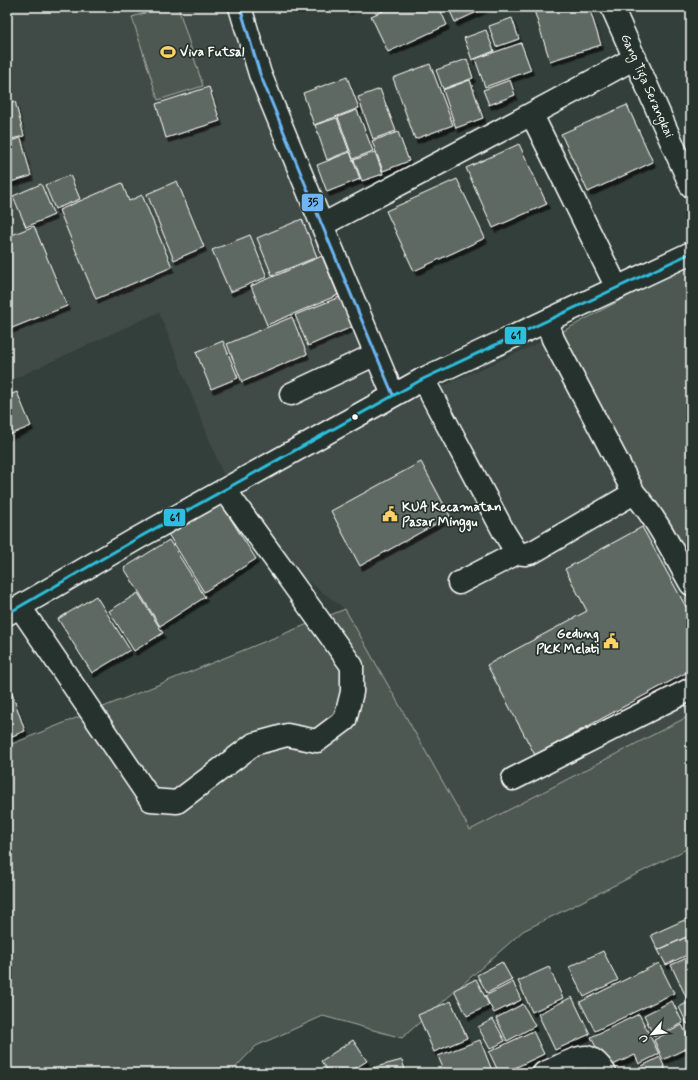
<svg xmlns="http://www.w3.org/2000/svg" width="698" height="1080" viewBox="0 0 698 1080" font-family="Mynerve,sans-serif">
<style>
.built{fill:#404c47}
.green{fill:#4d5853;stroke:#a6aca9}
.building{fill:#5f6964;stroke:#fff;filter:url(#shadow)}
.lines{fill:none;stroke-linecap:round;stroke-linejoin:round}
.minor-casing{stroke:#fff;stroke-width:25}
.major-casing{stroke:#fff;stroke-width:25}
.minor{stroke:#26332d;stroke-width:22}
.major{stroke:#26332d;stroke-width:22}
.bus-1-casing{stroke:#26332d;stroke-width:6}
.bus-2-casing{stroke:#26332d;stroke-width:6}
.bus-1{stroke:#6db6f5;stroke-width:3}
.bus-2{stroke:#2dbfdf;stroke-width:3}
.bus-dot{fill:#fff;stroke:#26332d;stroke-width:1.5}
.labels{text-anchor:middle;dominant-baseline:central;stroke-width:3.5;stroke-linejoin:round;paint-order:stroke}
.poi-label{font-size:13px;font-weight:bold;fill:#fff;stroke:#26332d;text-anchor:start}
.street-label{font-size:13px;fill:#fff;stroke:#26332d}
.line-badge{stroke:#26332d;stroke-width:1.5}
.pale-badge-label{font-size:11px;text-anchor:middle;font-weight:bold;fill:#111}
</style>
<defs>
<filter id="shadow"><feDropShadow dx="2.5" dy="4.5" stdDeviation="0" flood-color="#0009"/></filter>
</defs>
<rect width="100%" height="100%" fill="#333f3a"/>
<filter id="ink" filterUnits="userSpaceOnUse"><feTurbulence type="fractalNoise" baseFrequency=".025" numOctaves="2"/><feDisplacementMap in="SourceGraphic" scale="8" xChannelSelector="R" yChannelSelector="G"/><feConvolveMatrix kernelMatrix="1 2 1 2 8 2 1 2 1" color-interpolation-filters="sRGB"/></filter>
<g filter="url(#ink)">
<path class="built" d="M 7,7 L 250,7 L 286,152 L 403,404 L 552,337 L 691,587 L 691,715 L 470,830 L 345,609 L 247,535 L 159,312 L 7,382 L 7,205 L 23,196 L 7,128 Z"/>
<path class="green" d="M 164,7 L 178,7 L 203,86 L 158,100 L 132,17 Z
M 691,262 L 691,587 L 552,337 Z
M 345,609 L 470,830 L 691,715 L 691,847 L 523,931 L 402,1038 L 323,1016 L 256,1046 L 230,1073 L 7,1073 L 7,746 Z"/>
<path class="building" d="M 347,7 L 356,7 L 348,10 Z
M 381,7 L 439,7 L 447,25 L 388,52 L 371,16 L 383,11 Z
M 448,7 L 488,7 L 455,22 Z
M 533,7 L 589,7 L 601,45 L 550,61 Z
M 512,18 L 519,39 L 496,47 L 489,26 Z
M 486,30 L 494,51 L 472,60 L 464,38 Z
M 521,43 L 531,70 L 485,87 L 475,59 Z
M 467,59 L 473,78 L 443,89 L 436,70 Z
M 430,64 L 453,125 L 415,139 L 393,78 Z
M 347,77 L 359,108 L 314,125 L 303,93 Z
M 470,80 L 483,118 L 456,128 L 443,90 Z
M 510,80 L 515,95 L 489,105 L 483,90 Z
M 209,87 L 220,121 L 166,138 L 156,104 Z
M 380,89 L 396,131 L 373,139 L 358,97 Z
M 15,101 L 24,136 L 7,140 L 7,103 Z
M 627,105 L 653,162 L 588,192 L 561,134 Z
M 357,110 L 373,151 L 353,159 L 338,117 Z
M 337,118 L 349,151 L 327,160 L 315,125 Z
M 398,132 L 409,161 L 383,171 L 372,141 Z
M 21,138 L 31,176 L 7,183 L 7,142 Z
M 519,144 L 547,204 L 493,228 L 466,168 Z
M 350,152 L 360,179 L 327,192 L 317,165 Z
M 375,152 L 383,174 L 362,181 L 354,160 Z
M 70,175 L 80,199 L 55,209 L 45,185 Z
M 457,179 L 485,238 L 414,271 L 386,211 Z
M 177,181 L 204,247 L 174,260 L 147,194 Z
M 122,183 L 129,201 L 142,195 L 172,267 L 96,299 L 59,210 Z
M 41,184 L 54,215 L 26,227 L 13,196 Z
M 302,219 L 317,257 L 272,275 L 257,238 Z
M 34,226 L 67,306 L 7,330 L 7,314 L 11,312 L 7,302 L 7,237 Z
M 250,235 L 267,277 L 230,292 L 212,250 Z
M 322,256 L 338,295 L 267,325 L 251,286 Z
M 342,296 L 354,326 L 308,346 L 295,315 Z
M 292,317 L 307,354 L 242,382 L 227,344 Z
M 223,341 L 238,378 L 211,389 L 196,352 Z
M 17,392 L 31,426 L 7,436 L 7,396 Z
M 421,462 L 450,516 L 360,566 L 331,511 Z
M 220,502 L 256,559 L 204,592 L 168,534 Z
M 642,527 L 691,616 L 691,670 L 535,755 L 487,665 L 587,611 L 565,569 Z
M 169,540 L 205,597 L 160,626 L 124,568 Z
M 138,593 L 163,633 L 134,651 L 109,611 Z
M 96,596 L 130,650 L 92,673 L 58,619 Z
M 7,679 L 25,731 L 7,738 Z
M 691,917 L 691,935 L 658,950 L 651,935 Z
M 691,935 L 691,953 L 666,965 L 658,950 Z
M 603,951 L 618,980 L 584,997 L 569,967 Z
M 691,956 L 691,1000 L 688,1001 L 671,965 Z
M 502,962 L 512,980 L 487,993 L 477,975 Z
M 659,963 L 674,993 L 595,1031 L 580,1002 Z
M 549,967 L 563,998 L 532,1012 L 518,981 Z
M 476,979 L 489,1005 L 467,1016 L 454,990 Z
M 513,982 L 521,1000 L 494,1013 L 485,996 Z
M 572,997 L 590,1034 L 555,1050 L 538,1014 Z
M 451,1001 L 467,1038 L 434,1052 L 418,1015 Z
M 672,1001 L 683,1023 L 654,1037 L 644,1015 Z
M 691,1001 L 691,1022 L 687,1024 L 679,1007 Z
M 523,1004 L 535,1026 L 507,1041 L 496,1018 Z
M 639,1014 L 659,1054 L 639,1064 L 635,1055 L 606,1068 L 591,1037 Z
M 493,1019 L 505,1041 L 490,1049 L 478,1027 Z
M 682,1025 L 691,1043 L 691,1046 L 663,1060 L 654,1040 Z
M 533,1031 L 544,1054 L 504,1073 L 499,1073 L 489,1052 Z
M 353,1040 L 367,1061 L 348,1073 L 329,1073 L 321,1061 Z
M 480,1040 L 493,1073 L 445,1073 L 438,1056 Z
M 660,1057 L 667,1073 L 645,1073 L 642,1066 Z
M 402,1060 L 406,1073 L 357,1073 L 357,1072 Z
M 637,1068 L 640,1073 L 627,1073 Z"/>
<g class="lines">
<g class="minor-casing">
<path id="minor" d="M 240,7 L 260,74 L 322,225 L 393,395
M 612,7 L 691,186
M 532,115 L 617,288
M 322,225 C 426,170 531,115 635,58
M 423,379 L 504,532 L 517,553 L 525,554 L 533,552 L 634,493 L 553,339 L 547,321
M 291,394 L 376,354
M 634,493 C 658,520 673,553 691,584
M 459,583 L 517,553
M 20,607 L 151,800 L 177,802 L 254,744 L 287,735 L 317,741 L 345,720 L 352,692 L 352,666 L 225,490
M 513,779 L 691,689
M 544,1073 C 555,1069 575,1057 586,1057 C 594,1058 601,1067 605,1073"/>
</g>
<g class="major-casing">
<path id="major" d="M 7,614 L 138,538 L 423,379 L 691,253"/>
</g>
<use href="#minor" class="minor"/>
<use href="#major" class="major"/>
<g class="bus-1-casing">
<path id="bus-1" d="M 240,7 L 260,74 L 322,225 L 393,395"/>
</g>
<g class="bus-2-casing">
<path id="bus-2" d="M 7,614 L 138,538 L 423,379 L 691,253"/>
</g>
<use href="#bus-1" class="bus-1"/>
<use href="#bus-2" class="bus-2"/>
</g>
</g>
<defs>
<g id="stadium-bare" transform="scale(1.2)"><path d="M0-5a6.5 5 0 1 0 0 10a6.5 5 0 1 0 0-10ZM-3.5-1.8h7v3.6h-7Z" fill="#ffd166" stroke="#26332d" stroke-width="2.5" paint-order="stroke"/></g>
<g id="civic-bare" transform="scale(1.2)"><path d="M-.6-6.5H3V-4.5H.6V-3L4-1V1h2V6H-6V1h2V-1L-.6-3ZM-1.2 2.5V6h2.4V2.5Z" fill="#ffd166" stroke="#26332d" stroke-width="2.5" paint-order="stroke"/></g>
</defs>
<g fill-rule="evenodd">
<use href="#stadium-bare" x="168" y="52"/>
<use href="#civic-bare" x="390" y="514"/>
<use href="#civic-bare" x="611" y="641"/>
</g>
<circle class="bus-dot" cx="355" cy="417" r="3.5"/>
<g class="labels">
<g class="poi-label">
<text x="180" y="52">Viva Futsal</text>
<text x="402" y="507">KUA Kecamatan<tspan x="402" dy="15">Pasar Minggu</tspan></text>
<text x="599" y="634" text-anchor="end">Gedung<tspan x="599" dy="15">PKK Melati</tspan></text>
</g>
<g class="street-label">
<text transform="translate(647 86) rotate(66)">Gang Tiga Serangkai</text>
</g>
</g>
<g class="line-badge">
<rect x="301" y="193" width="23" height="19" rx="4" fill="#6db6f5"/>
<rect x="504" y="326" width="23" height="19" rx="4" fill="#2dbfdf"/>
<rect x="163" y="508" width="23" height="19" rx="4" fill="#2dbfdf"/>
</g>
<g class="pale-badge-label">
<text x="313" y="206">35</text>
<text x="516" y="339">61</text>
<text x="175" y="521">61</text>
</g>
<rect width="698" height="1080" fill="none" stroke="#26332d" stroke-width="24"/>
<rect x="12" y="12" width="674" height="1056" fill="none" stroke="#fff" stroke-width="1.5" filter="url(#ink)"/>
<g transform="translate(652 1034) rotate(242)" stroke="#26332d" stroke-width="3" paint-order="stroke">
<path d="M0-3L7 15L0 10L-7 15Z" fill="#ffffff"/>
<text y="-6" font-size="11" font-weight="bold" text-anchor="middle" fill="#ffffff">U</text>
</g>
</svg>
